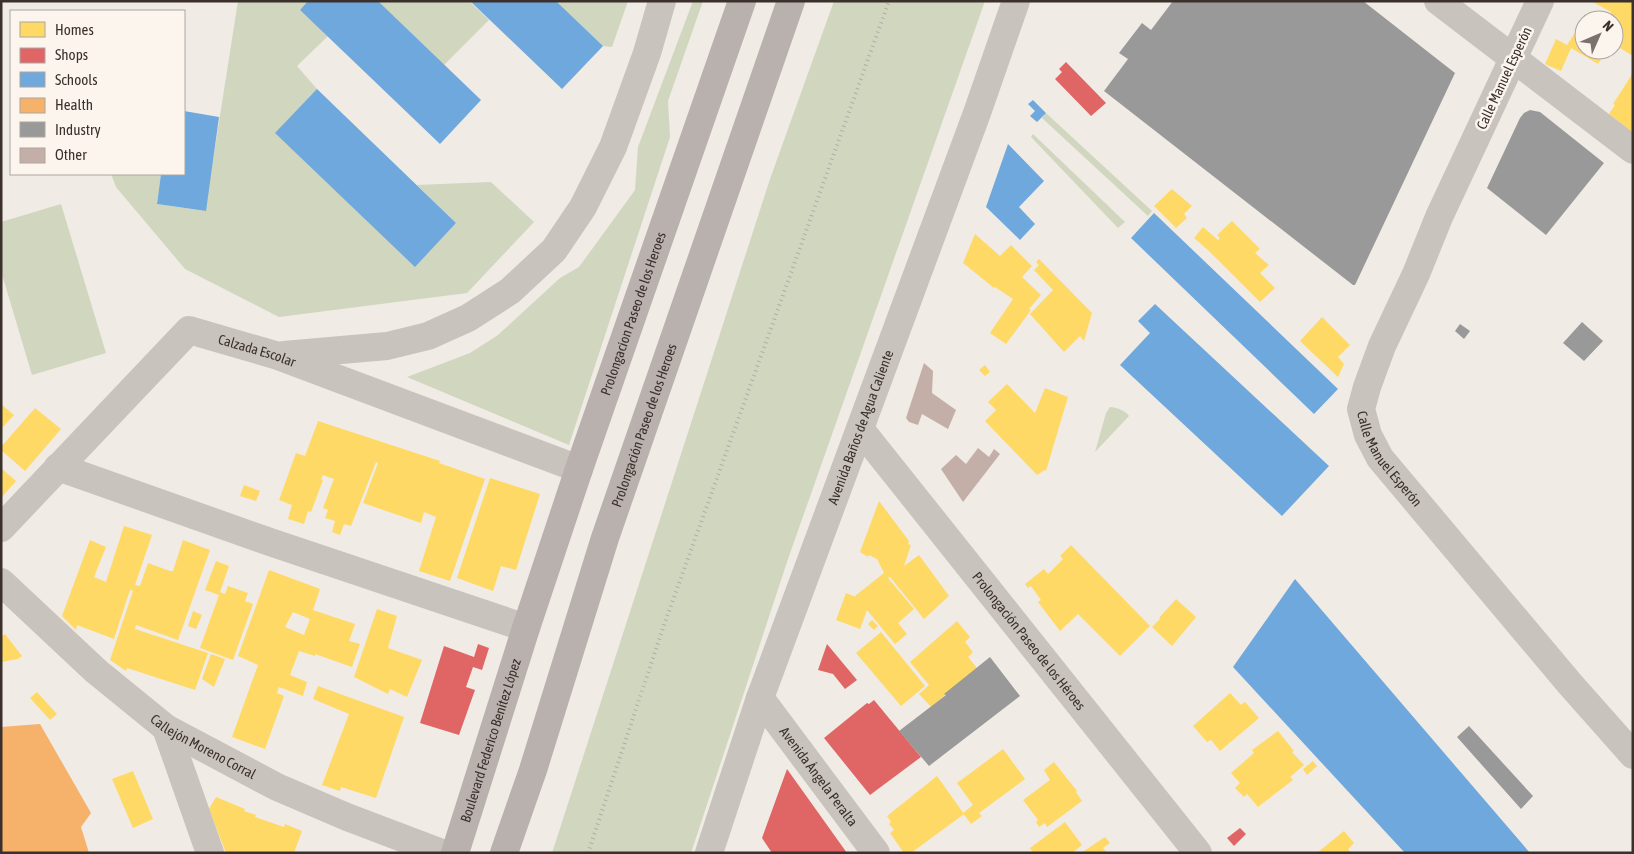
<svg xmlns="http://www.w3.org/2000/svg" width="1634" height="854" viewBox="0 0 1634 854" font-family="'Asap Condensed',sans-serif">
<style>
.green{fill:#d1d6bf}
.homes{fill:#ffd966;fill-rule:evenodd}
.shops{fill:#e06666}
.schools{fill:#6fa8dc}
.health{fill:#f6b26b}
.industry{fill:#999}
.building{fill:#c3afa7}
.lines{fill:none;stroke-linecap:round;stroke-linejoin:round}
.minor{stroke:#c9c3be;stroke-width:28}
.major{stroke:#b8b1ad;stroke-width:28}
.rail{stroke:#b1aca8;stroke-width:4;stroke-dasharray:1 4;stroke-linecap:butt}
.labels{text-anchor:middle;dominant-baseline:central;stroke-width:5;stroke-linejoin:round;paint-order:stroke}
.street-label{font-size:14px;fill:#3b302b;stroke:#fbf5ee}
</style>
<rect width="100%" height="100%" fill="#f0ebe5"/>
<path class="green" d="M 238,1 L 308,1 L 300,10 L 328,36 L 297,66 L 317,89 L 415,266 L 456,223 L 417,185 L 491,182 L 534,222 L 467,293 L 279,317 L 185,269 L 116,187 L 111,174 L 161,174 L 157,204 L 205,211 Z
M 378,1 L 469,1 L 489,20 L 444,65 Z
M 556,1 L 628,1 L 612,47 L 603,46 Z
M 693,1 L 703,1 L 668,101 L 670,137 L 569,445 L 407,377 L 470,353 L 498,335 L 560,278 L 579,267 L 635,190 L 638,147 Z
M 834,1 L 985,1 L 788,559 L 691,853 L 552,853 L 770,179 Z
M 1046,113 L 1152,211 L 1148,216 L 1042,118 Z
M 1033,134 L 1125,222 L 1118,228 L 1031,137 Z
M 61,204 L 106,353 L 32,375 L 1,271 L 1,222 Z
M 1110,407 C 1116,407 1126,411 1129,416 L 1095,452 L 1106,413 Z"/>
<path class="homes" d="M 1591,1 L 1633,1 L 1633,56 L 1615,45 L 1617,42 L 1614,40 L 1614,20 L 1584,20 L 1584,50 L 1607,50 L 1598,64 L 1571,48 L 1561,71 L 1545,64 L 1556,39 L 1567,45 L 1589,12 L 1601,20 L 1606,12 L 1610,14 L 1611,12 Z
M 1633,73 L 1633,133 L 1609,114 L 1615,105 L 1613,104 Z
M 1172,189 L 1192,206 L 1184,214 L 1187,218 L 1176,228 L 1154,206 Z
M 1232,221 L 1260,249 L 1255,253 L 1269,265 L 1260,273 L 1275,288 L 1260,302 L 1208,250 L 1194,238 L 1203,227 L 1218,240 L 1220,238 L 1217,235 Z
M 975,234 L 1000,256 L 1011,245 L 1032,266 L 1022,277 L 1041,295 L 1029,309 L 1031,310 L 1006,344 L 990,333 L 1013,299 L 995,287 L 994,288 L 963,263 Z
M 1039,259 L 1092,313 L 1084,341 L 1080,336 L 1064,352 L 1030,314 L 1053,290 L 1034,270 L 1039,265 L 1036,262 Z
M 1322,317 L 1350,345 L 1338,357 L 1344,364 L 1338,377 L 1300,341 Z
M 985,365 L 990,372 L 985,376 L 979,370 Z
M 1007,384 L 1035,413 L 1045,388 L 1068,397 L 1046,471 L 1045,470 L 1037,475 L 985,421 L 996,410 L 988,402 Z
M 1,404 L 14,415 L 1,429 Z
M 35,408 L 61,429 L 25,471 L 1,450 L 1,447 Z
M 318,421 L 440,461 L 439,463 L 485,479 L 450,581 L 419,571 L 436,517 L 424,512 L 421,523 L 363,503 L 378,463 L 376,462 L 351,526 L 344,524 L 340,535 L 332,532 L 335,521 L 325,518 L 328,510 L 323,508 L 334,479 L 323,475 L 321,479 L 323,480 L 311,512 L 308,511 L 304,524 L 288,519 L 292,505 L 279,500 L 296,453 L 305,456 Z
M 1,468 L 16,481 L 1,498 Z
M 490,478 L 540,494 L 516,570 L 501,566 L 493,591 L 457,578 Z
M 244,485 L 260,491 L 256,501 L 240,496 Z
M 879,501 L 909,541 L 908,544 L 911,545 L 904,566 L 919,555 L 949,596 L 924,619 L 890,577 L 888,578 L 914,609 L 898,623 L 907,634 L 895,644 L 867,610 L 860,629 L 836,620 L 846,593 L 856,597 L 855,596 L 884,573 L 877,559 L 869,555 L 868,557 L 860,552 Z
M 124,526 L 152,535 L 135,585 L 140,586 L 148,563 L 170,571 L 173,571 L 183,540 L 210,550 L 178,640 L 136,625 L 135,629 L 208,653 L 195,690 L 127,668 L 126,671 L 110,660 L 133,591 L 130,590 L 114,639 L 77,625 L 76,630 L 62,616 L 90,540 L 106,547 L 94,577 L 106,582 Z
M 1071,545 L 1150,626 L 1120,656 L 1078,614 L 1060,631 L 1038,602 L 1041,600 L 1031,586 L 1028,588 L 1025,584 L 1044,569 L 1048,574 L 1063,559 L 1060,556 Z
M 216,561 L 229,566 L 220,592 L 225,594 L 228,586 L 248,593 L 245,601 L 253,604 L 233,660 L 200,648 L 219,595 L 205,590 Z
M 269,570 L 320,589 L 313,610 L 355,624 L 349,641 L 360,644 L 352,667 L 315,654 L 315,656 L 299,651 L 290,675 L 307,682 L 303,696 L 279,687 L 277,693 L 284,696 L 265,749 L 232,737 L 258,665 L 238,656 ZM 293,612 L 310,619 L 304,635 L 285,627 Z
M 1176,599 L 1196,617 L 1172,646 L 1152,627 L 1160,619 L 1159,618 Z
M 377,609 L 397,616 L 388,648 L 422,660 L 407,697 L 390,689 L 388,694 L 354,677 Z
M 193,611 L 202,615 L 196,629 L 188,626 Z
M 872,620 L 878,626 L 874,630 L 868,624 Z
M 957,621 L 970,637 L 965,642 L 973,652 L 968,657 L 977,668 L 931,707 L 919,694 L 929,685 L 910,662 Z
M 881,632 L 925,686 L 901,706 L 856,653 Z
M 5,634 L 22,656 L 18,659 L 1,662 L 1,637 Z
M 211,654 L 225,659 L 214,687 L 202,679 Z
M 318,686 L 404,717 L 376,798 L 341,787 L 340,791 L 322,785 L 349,714 L 313,699 Z
M 37,692 L 57,714 L 50,720 L 30,698 Z
M 1230,693 L 1241,705 L 1245,702 L 1259,718 L 1220,751 L 1211,740 L 1207,742 L 1193,726 Z
M 1278,731 L 1294,751 L 1292,752 L 1304,765 L 1290,777 L 1293,780 L 1258,807 L 1247,794 L 1244,797 L 1235,788 L 1240,783 L 1231,773 L 1254,753 L 1252,750 Z
M 1003,749 L 1025,779 L 979,813 L 982,816 L 971,824 L 963,813 L 973,805 L 957,783 Z
M 1313,761 L 1317,766 L 1307,775 L 1303,769 Z
M 1054,762 L 1077,791 L 1076,792 L 1082,801 L 1047,827 L 1045,823 L 1039,827 L 1036,822 L 1038,820 L 1023,800 L 1050,780 L 1044,770 Z
M 133,771 L 153,819 L 133,828 L 112,779 Z
M 937,776 L 964,814 L 911,853 L 904,853 L 890,833 L 894,830 L 889,824 L 891,822 L 887,816 Z
M 216,797 L 245,809 L 244,811 L 256,815 L 255,817 L 284,827 L 285,824 L 302,831 L 294,853 L 226,853 L 209,809 Z
M 1065,822 L 1082,845 L 1072,853 L 1033,853 L 1030,848 Z
M 1344,831 L 1354,843 L 1348,849 L 1351,853 L 1317,853 Z
M 1105,837 L 1110,843 L 1103,848 L 1107,853 L 1081,853 Z"/>
<path class="shops" d="M 1066,62 L 1106,103 L 1091,116 L 1055,79 L 1062,72 L 1059,69 Z
M 478,644 L 489,648 L 482,670 L 473,667 L 466,687 L 475,690 L 459,735 L 420,723 L 444,646 L 474,657 Z
M 827,644 L 857,680 L 845,689 L 833,674 L 818,670 Z
M 874,700 L 921,757 L 870,795 L 824,738 L 867,703 L 869,704 Z
M 787,769 L 847,853 L 772,853 L 762,838 Z
M 1240,828 L 1246,834 L 1234,846 L 1227,838 Z"/>
<path class="schools" d="M 308,1 L 378,1 L 481,100 L 440,144 L 300,10 Z
M 470,1 L 556,1 L 603,46 L 562,89 Z
M 317,89 L 456,223 L 415,267 L 275,133 Z
M 1033,100 L 1046,113 L 1037,122 L 1030,116 L 1035,111 L 1028,104 Z
M 184,111 L 219,117 L 206,211 L 157,204 L 161,174 L 184,174 Z
M 1008,144 L 1044,181 L 1019,207 L 1035,224 L 1020,240 L 986,207 Z
M 1154,213 L 1338,389 L 1314,414 L 1131,238 Z
M 1155,304 L 1329,466 L 1282,516 L 1120,365 L 1150,333 L 1138,321 Z
M 1295,579 L 1530,853 L 1405,853 L 1233,667 Z"/>
<path class="health" d="M 40,724 L 91,813 L 81,827 L 89,853 L 1,853 L 1,727 Z"/>
<path class="industry" d="M 1173,1 L 1363,1 L 1455,73 L 1355,285 L 1353,285 L 1104,91 L 1128,59 L 1119,53 L 1142,23 L 1151,30 Z
M 1530,110 L 1540,112 L 1604,163 L 1546,235 L 1487,188 L 1520,118 L 1524,113 Z
M 1582,322 L 1603,341 L 1584,361 L 1563,343 Z
M 1460,324 L 1470,331 L 1464,339 L 1455,331 Z
M 990,657 L 1020,696 L 929,766 L 899,731 L 946,695 L 944,694 Z
M 1469,726 L 1533,796 L 1521,809 L 1457,737 Z"/>
<path class="building" d="M 924,363 L 933,371 L 932,393 L 956,410 L 948,429 L 922,414 L 918,425 L 909,422 L 906,418 Z
M 978,448 L 989,457 L 994,449 L 1000,454 L 963,502 L 941,469 L 956,455 L 966,464 Z"/>
<g class="lines">
<g class="minor">
<path d="M 1438,1 L 1633,150"/>
<path id="s1" d="M 1540,1 L 1439,217 L 1416,274 L 1382,346 L 1367,387 L 1361,409 L 1368,435 L 1380,458 L 1570,684 L 1633,755"/>
<path d="M 284,355 L 387,346 L 428,336 L 468,318 L 510,291 L 554,250 L 583,207 L 613,147 L 647,53 L 662,1"/>
<path id="s2" d="M 860,429 L 1198,853"/>
<path d="M 58,467 L 270,542 L 526,628"/>
<path id="s3" d="M 1,528 L 189,330 L 275,355 L 579,469"/>
<path id="s4" d="M 1,582 L 96,671 L 166,728 L 277,787 L 347,817 L 442,853"/>
<path id="s5" d="M 760,698 L 876,853"/>
<path d="M 166,728 L 210,853"/>
<path id="s6" d="M 709,853 L 760,698 L 977,113 L 1016,1"/>
</g>
<g class="major">
<path id="s7" d="M 455,853 L 526,628 L 579,469 L 742,1"/>
<path id="s8" d="M 504,853 L 533,770 L 605,538 L 791,1"/>
</g>
<path class="rail" d="M 588,853 L 664,625 L 889,1"/>
</g>
<g class="labels">
<g class="street-label">
<text transform="translate(1504 78) rotate(-65)">Calle Manuel Esperón</text>
<text stroke="none"><textPath href="#s7" startOffset="568">Prolongacion Paseo de los Heroes</textPath></text>
<text stroke="none"><textPath href="#s3" startOffset="344">Calzada Escolar</textPath></text>
<text stroke="none"><textPath href="#s8" startOffset="450">Prolongación Paseo de los Heroes</textPath></text>
<text stroke="none"><textPath href="#s6" startOffset="452">Avenida Baños de Agua Caliente</textPath></text>
<text stroke="none"><textPath href="#s1" startOffset="504">Calle Manuel Esperón</textPath></text>
<text stroke="none"><textPath href="#s2" startOffset="271">Prolongación Paseo de los Héroes</textPath></text>
<text stroke="none"><textPath href="#s7" startOffset="118">Boulevard Federico Benítez López</textPath></text>
<text stroke="none"><textPath href="#s4" startOffset="262">Callejón Moreno Corral</textPath></text>
<text stroke="none"><textPath href="#s5" startOffset="98">Avenida Ángela Peralta</textPath></text>
</g>
</g>
<rect width="1634" height="854" fill="none" stroke="#3b302b" stroke-width="5"/>
<rect x="10" y="10" width="175" height="165" fill="#fbf5ee" stroke="#aea6a0"/>
<rect x="20" y="22" width="25" height="15" fill="#ffd966" stroke="#aea6a0"/>
<text x="55" y="35" font-size="15" fill="#3b302b">Homes</text>
<rect x="20" y="48" width="25" height="15" fill="#e06666" stroke="#aea6a0"/>
<text x="55" y="60" font-size="15" fill="#3b302b">Shops</text>
<rect x="20" y="72" width="25" height="15" fill="#6fa8dc" stroke="#aea6a0"/>
<text x="55" y="85" font-size="15" fill="#3b302b">Schools</text>
<rect x="20" y="98" width="25" height="15" fill="#f6b26b" stroke="#aea6a0"/>
<text x="55" y="110" font-size="15" fill="#3b302b">Health</text>
<rect x="20" y="122" width="25" height="15" fill="#999999" stroke="#aea6a0"/>
<text x="55" y="135" font-size="15" fill="#3b302b">Industry</text>
<rect x="20" y="148" width="25" height="15" fill="#c3afa7" stroke="#aea6a0"/>
<text x="55" y="160" font-size="15" fill="#3b302b">Other</text>
<g transform="translate(1599 35) rotate(45)"><circle r="24" fill="#fbf5ee" stroke="#aea6a0"/>
<path d="M0-4L9 19L0 12L-9 19Z" fill="#7a716c"/>
<text y="-8" font-size="14" font-weight="bold" text-anchor="middle" fill="#3b302b">N</text>
</g>
</svg>
